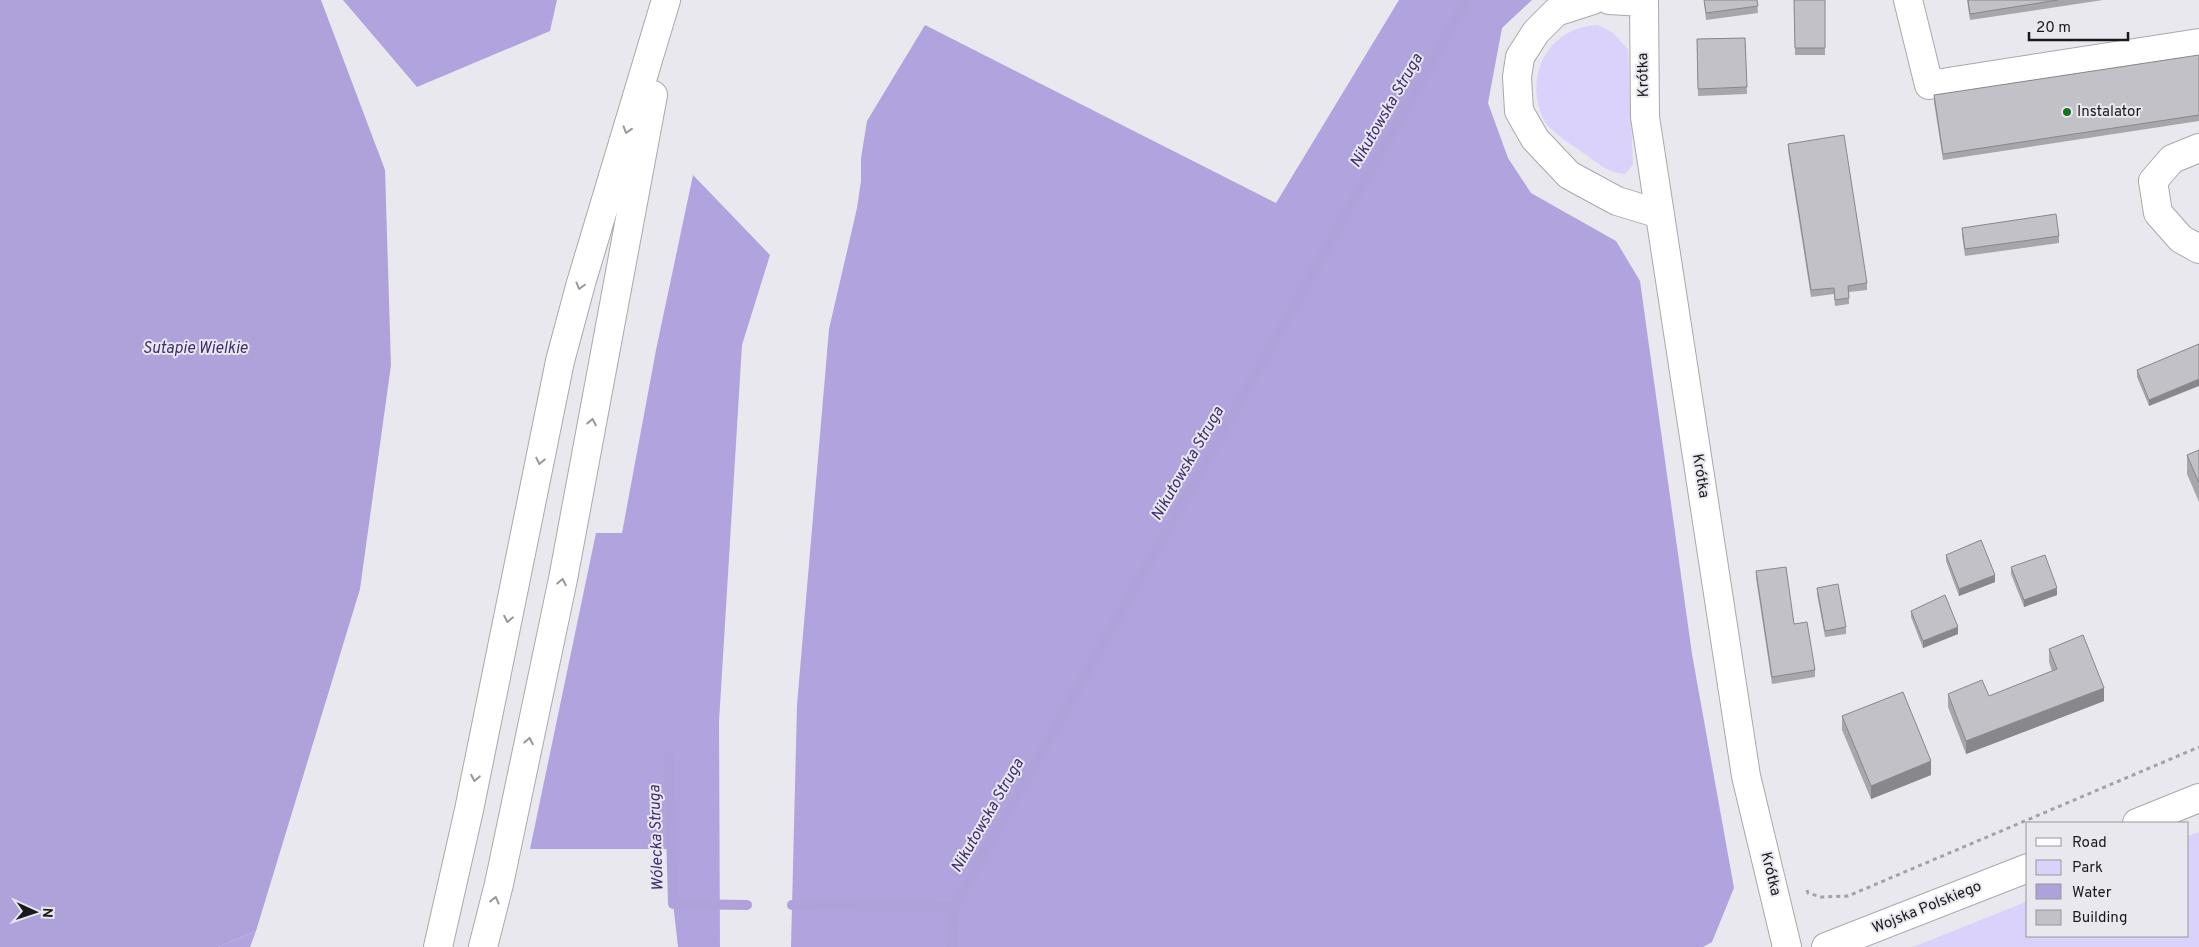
<svg xmlns="http://www.w3.org/2000/svg" width="2199" height="947" viewBox="0 0 2199 947" font-family="Overpass,sans-serif">
<style>
.green{fill:#dad2fa}
.forest{fill:#b1a4de}
.water{fill:#afa2db}
.lines{fill:none;stroke-linecap:round;stroke-linejoin:round}
.stream{stroke:#afa2db;stroke-width:10}
.minor-casing{stroke:#a9a8ae;stroke-width:30}
.major-casing{stroke:#a9a8ae;stroke-width:30}
.path{stroke:#a2a2a7;stroke-width:3;stroke-dasharray:4 4;stroke-linecap:butt}
.minor{stroke:#fff;stroke-width:28}
.major{stroke:#fff;stroke-width:28}
.wall{fill:#a7a6ab}
.shaded-wall{fill:#88878b}
.building{fill:#c2c1c7;stroke:#88878b}
.oneway{stroke:#989899}
.poi-dot{fill:#167423;stroke:#e9e8ef;stroke-width:2}
.labels{text-anchor:middle;dominant-baseline:central;stroke-width:4;stroke-linejoin:round;paint-order:stroke}
.street-label{font-size:15px;fill:#1a1a1c;stroke:#e9e8ef}
.poi-label{font-size:15px;fill:#1a1a1c;stroke:#e9e8ef;text-anchor:start}
.water-label{font-size:16px;font-style:italic;fill:#422c70;stroke:#e9e8ef}
</style>
<rect width="100%" height="100%" fill="#e9e8ef"/>
<path class="green" d="M 1598,25 L 1613,33 L 1628,49 L 1633,165 L 1625,174 C 1608,173 1599,164 1585,154 C 1574,146 1550,132 1544,120 C 1522,77 1549,26 1598,25 Z
M 2199,832 L 2199,947 L 1913,947 L 2028,901 L 2028,936 L 2188,936 L 2188,836 Z"/>
<path class="forest" d="M 343,0 L 557,0 L 550,31 L 417,87 Z
M 1399,0 L 1532,0 L 1502,28 L 1488,103 L 1508,158 L 1531,193 L 1616,241 L 1640,281 L 1692,654 L 1734,888 L 1712,942 L 1703,947 L 791,947 L 797,705 L 829,329 L 857,208 L 861,181 L 861,158 L 867,121 L 925,25 L 1276,203 Z
M 693,175 L 770,255 L 742,345 L 719,722 L 720,947 L 678,947 L 667,849 L 530,849 L 596,533 L 622,533 L 656,350 Z
M 256,931 L 250,947 L 218,947 Z"/>
<path class="water" d="M 0,0 L 321,0 L 385,170 L 391,365 L 360,589 L 256,931 L 218,947 L 0,947 Z"/>
<g class="lines">
<path class="stream" d="M 669,757 L 673,904 L 747,905
M 792,905 L 954,907
M 952,947 L 954,907 L 1467,0"/>
<g class="minor-casing">
<path id="minor" d="M 1593,0 L 1556,12 L 1536,32 L 1520,57 L 1517,77 L 1519,111 L 1535,139 L 1569,175 L 1617,201 L 1660,214
M 1609,0 L 1644,2
M 1644,0 L 1645,117 L 1746,776 L 1787,947
M 1908,0 L 1929,85 L 2199,43
M 2199,148 L 2172,159 L 2153,181 L 2158,213 L 2181,239 L 2199,249
M 2137,823 L 2199,798
M 1826,947 L 2028,868"/>
</g>
<g class="major-casing">
<path id="major" d="M 438,947 L 469,810 L 560,361 L 581,283 L 666,0
M 483,947 L 499,884 L 563,579 L 653,95"/>
</g>
<path class="path" d="M 1807,890 L 1808,893 L 1821,897 L 1848,896 L 2199,747"/>
<use href="#minor" class="minor"/>
<use href="#major" class="major"/>
</g>
<path class="wall" d="M 1704,0 L 1757,0 L 1758,13 L 1706,20 Z
M 1794,0 L 1825,0 L 1825,55 L 1795,55 Z
M 1967,0 L 2103,0 L 1970,20 Z
M 1745,38 L 1747,94 L 1698,96 L 1697,39 Z
M 2199,55 L 2199,121 L 1943,160 L 1934,102 L 1934,95 Z
M 1788,144 L 1867,283 L 1867,290 L 1849,292 L 1849,304 L 1835,306 L 1834,294 L 1811,297 L 1788,150 Z
M 1962,228 L 2059,236 L 2059,243 L 1965,256 L 1962,235 Z
M 2199,344 L 2149,406 L 2137,377 L 2137,370 Z
M 2199,450 L 2199,502 L 2187,474 L 2187,455 Z
M 1946,555 L 1995,582 L 1959,596 L 1946,561 Z
M 2011,567 L 2057,595 L 2024,607 L 2011,574 Z
M 1756,571 L 1794,624 L 1815,670 L 1815,677 L 1772,684 L 1756,578 Z
M 1817,588 L 1846,627 L 1846,634 L 1825,637 L 1817,594 Z
M 1911,611 L 1958,634 L 1923,648 L 1911,617 Z
M 2049,649 L 2104,701 L 1966,754 L 1948,707 L 1948,694 L 1989,696 L 2052,671 L 2049,662 Z
M 1842,716 L 1931,775 L 1871,799 L 1842,730 Z"/>
<path class="shaded-wall" d="M 2199,379 L 2199,386 L 2149,406 L 2149,400 Z
M 1995,575 L 1995,582 L 1959,596 L 1959,589 Z
M 2057,588 L 2057,595 L 2024,607 L 2024,600 Z
M 1958,627 L 1958,634 L 1923,648 L 1923,641 Z
M 2104,688 L 2104,701 L 1966,754 L 1966,741 Z
M 1931,761 L 1931,775 L 1871,799 L 1871,786 Z"/>
<path class="building" d="M 1704,0 L 1757,0 L 1758,6 L 1706,13 Z
M 1794,0 L 1825,0 L 1825,48 L 1795,48 Z
M 1968,0 L 2058,0 L 1970,14 Z
M 1745,38 L 1747,87 L 1698,89 L 1697,39 Z
M 2199,55 L 2199,115 L 1943,154 L 1934,95 Z
M 1844,135 L 1867,283 L 1848,286 L 1849,298 L 1835,300 L 1834,288 L 1811,290 L 1788,144 Z
M 2056,214 L 2059,236 L 1965,249 L 1962,228 Z
M 2199,344 L 2199,379 L 2149,400 L 2137,370 Z
M 2199,450 L 2199,483 L 2187,455 Z
M 1981,540 L 1995,575 L 1959,589 L 1946,555 Z
M 2045,555 L 2057,588 L 2024,600 L 2011,567 Z
M 1786,567 L 1794,624 L 1807,622 L 1815,670 L 1772,677 L 1756,571 Z
M 1838,584 L 1846,627 L 1825,631 L 1817,588 Z
M 1945,595 L 1958,627 L 1923,641 L 1911,611 Z
M 2083,635 L 2104,688 L 1966,741 L 1948,694 L 1982,680 L 1989,696 L 2057,669 L 2049,649 Z
M 1903,692 L 1931,761 L 1871,786 L 1842,716 Z"/>
<defs><path id="oneway-chevron" d="M-2-3.5L2.5 0L-2 3.5" fill="none" stroke-width="1.6" stroke-linecap="round" stroke-linejoin="round" transform="scale(1.25)"/></defs>
<g class="oneway">
<use href="#oneway-chevron" transform="translate(627 130) rotate(107)"/>
<use href="#oneway-chevron" transform="translate(580 286) rotate(105)"/>
<use href="#oneway-chevron" transform="translate(592 422) rotate(-79)"/>
<use href="#oneway-chevron" transform="translate(540 461) rotate(102)"/>
<use href="#oneway-chevron" transform="translate(562 582) rotate(-79)"/>
<use href="#oneway-chevron" transform="translate(508 619) rotate(101)"/>
<use href="#oneway-chevron" transform="translate(529 741) rotate(-79)"/>
<use href="#oneway-chevron" transform="translate(475 778) rotate(101)"/>
<use href="#oneway-chevron" transform="translate(495 900) rotate(-76)"/>
</g>
<circle class="poi-dot" cx="2067" cy="112" r="5"/>
<g class="labels">
<g class="street-label">
<text transform="translate(1644 75) rotate(-91)">Krótka</text>
<text transform="translate(1700 476) rotate(81)">Krótka</text>
<text transform="translate(1770 874) rotate(76)">Krótka</text>
<text transform="translate(1927 908) rotate(-22)">Wojska Polskiego</text>
</g>
<g class="poi-label">
<text x="2077" y="112">Instalator</text>
</g>
<g class="water-label">
<text transform="translate(1387 111) rotate(-60)">Nikutowska Struga</text>
<text x="195" y="349">Sutapie Wielkie</text>
<text transform="translate(1188 464) rotate(-60)">Nikutowska Struga</text>
<text transform="translate(988 816) rotate(-60)">Nikutowska Struga</text>
<text transform="translate(657 838) rotate(-92)">Wólecka Struga</text>
</g>
</g>
<rect x="2026" y="822" width="162" height="115" fill="#e9e8ef" stroke="#96969b"/>
<rect x="2036" y="838" width="25" height="8" fill="#ffffff" stroke="#96969b"/>
<text x="2072" y="847" font-size="15" fill="#1a1a1c">Road</text>
<rect x="2036" y="860" width="25" height="15" fill="#dad2fa" stroke="#96969b"/>
<text x="2072" y="872" font-size="15" fill="#1a1a1c">Park</text>
<rect x="2036" y="884" width="25" height="15" fill="#afa2db" stroke="#96969b"/>
<text x="2072" y="897" font-size="15" fill="#1a1a1c">Water</text>
<rect x="2036" y="910" width="25" height="15" fill="#c2c1c7" stroke="#96969b"/>
<text x="2072" y="922" font-size="15" fill="#1a1a1c">Building</text>
<g transform="translate(35 912) rotate(93)" stroke="#e9e8ef" stroke-width="4" paint-order="stroke">
<path d="M0-4L9 19L0 12L-9 19Z" fill="#1a1a1c"/>
<text y="-8" font-size="14" font-weight="bold" text-anchor="middle" fill="#1a1a1c">N</text>
</g>
<path d="M2029 32v8h99v-8" fill="none" stroke="#1a1a1c" stroke-width="2.5"/>
<text x="2036" y="32" font-size="15" fill="#1a1a1c" stroke="#e9e8ef" stroke-width="4" paint-order="stroke">20 m</text>
</svg>
